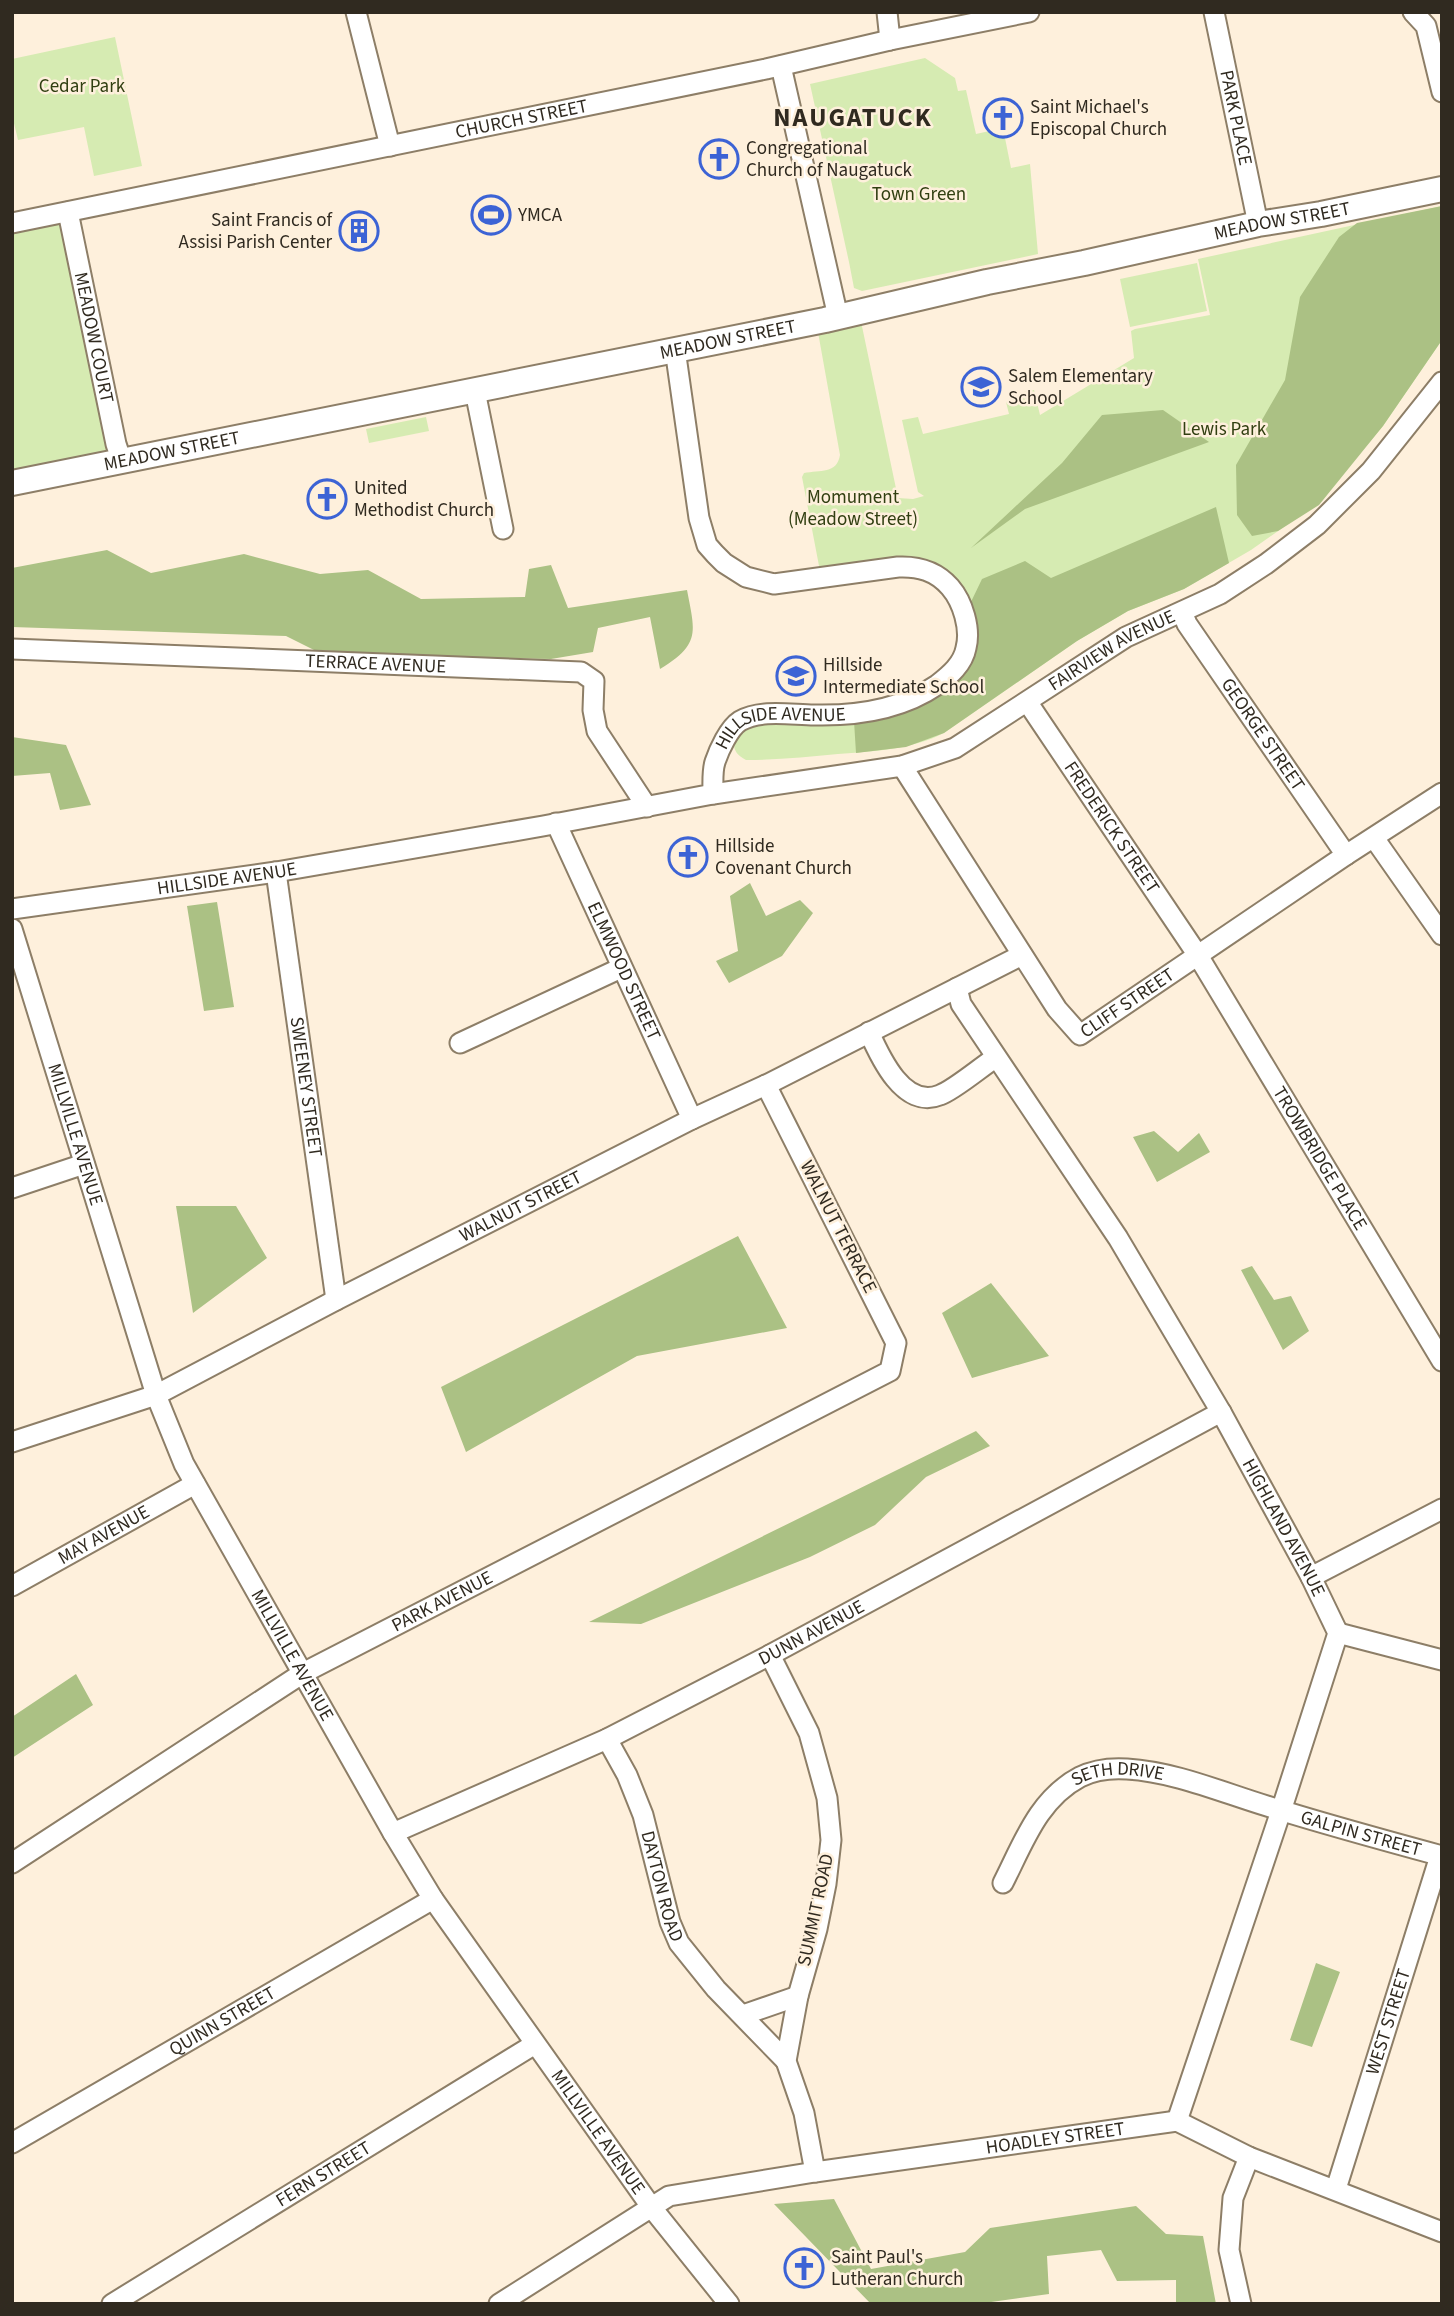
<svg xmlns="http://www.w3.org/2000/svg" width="1454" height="2316" viewBox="0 0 1454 2316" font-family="'Source Sans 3',sans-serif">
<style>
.green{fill:#d6ebb2}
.forest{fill:#abc184}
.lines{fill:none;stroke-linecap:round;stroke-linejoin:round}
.minor-casing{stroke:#8d7e67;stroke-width:23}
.major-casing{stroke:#8d7e67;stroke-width:28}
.minor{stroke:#fff;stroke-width:19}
.major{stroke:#fff;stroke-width:24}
.labels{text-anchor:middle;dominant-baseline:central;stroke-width:5;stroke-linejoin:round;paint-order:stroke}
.park-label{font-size:19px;fill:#313f11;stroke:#fef0dc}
.poi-label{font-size:19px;fill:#302a20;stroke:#fef0dc;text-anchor:start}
.street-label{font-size:19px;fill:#302a20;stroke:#fef0dc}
.district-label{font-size:26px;font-weight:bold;letter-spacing:2px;fill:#302a20;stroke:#fef0dc}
</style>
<rect width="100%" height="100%" fill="#fef0dc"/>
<path class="green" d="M 115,37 L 142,166 L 94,176 L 84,127 L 18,140 L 12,115 L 12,59 Z
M 925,58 L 955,78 L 958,91 L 966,90 L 976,134 L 1003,128 L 1011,168 L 1030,164 L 1038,254 L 862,291 L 854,288 L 849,262 L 810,84 Z
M 1442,206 L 1442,340 L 1383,426 L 1318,503 L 1251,550 L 1184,589 L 1128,611 L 1077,641 L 944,733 C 910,750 875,751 838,754 C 808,757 777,760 746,760 C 724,748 737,736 750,722 L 854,721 L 960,678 L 976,653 L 976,634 L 947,575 L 820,571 L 802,477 L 804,473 C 820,470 837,474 840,455 L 816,321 L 859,312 L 898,498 L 913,499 L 924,496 L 918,492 L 902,420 L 918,417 L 923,434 L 1009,414 L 1006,402 L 1015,400 L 1014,394 L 1034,390 L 1040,415 L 1134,358 L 1131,331 L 1135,329 L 1210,315 L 1198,259 Z
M 69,210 L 122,462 L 12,483 L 12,221 Z
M 1197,263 L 1207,311 L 1130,327 L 1120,279 Z
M 426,417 L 429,431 L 369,443 L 366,429 Z"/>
<path class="forest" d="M 1442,206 L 1442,340 L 1383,426 L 1319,505 L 1278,531 L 1252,536 L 1237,515 L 1236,465 L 1285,380 L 1300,297 L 1339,237 L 1357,223 Z
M 1163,410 L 1209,442 L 1025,509 L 971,548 L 1062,463 L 1102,415 Z
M 1216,507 L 1229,563 L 1184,589 L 1128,611 L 1077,641 L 944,733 L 906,747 L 856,753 L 854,721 L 957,680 L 976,653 L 973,620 L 969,606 L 982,579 L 1025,561 L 1051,578 Z
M 107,550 L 151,573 L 244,554 L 320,574 L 368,570 L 421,599 L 525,597 L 529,569 L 551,565 L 568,608 L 687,590 C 695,632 701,644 660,669 L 650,617 L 598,628 L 593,652 L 551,659 L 451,657 L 314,650 L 286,636 L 12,627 L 12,568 Z
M 12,737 L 66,745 L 91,805 L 60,810 L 50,773 L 12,776 Z
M 750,883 L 766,916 L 800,900 L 813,913 L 782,956 L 729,983 L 716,961 L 738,951 L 730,896 Z
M 217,902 L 234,1007 L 204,1011 L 187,906 Z
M 1154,1131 L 1178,1152 L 1199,1133 L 1210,1152 L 1157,1182 L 1133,1137 Z
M 176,1206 L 236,1206 L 267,1258 L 193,1313 Z
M 738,1236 L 787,1328 L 637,1356 L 466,1452 L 441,1387 Z
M 1252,1266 L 1274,1300 L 1291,1296 L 1309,1331 L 1283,1350 L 1241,1270 Z
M 991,1283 L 1049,1356 L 972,1378 L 942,1313 Z
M 976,1431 L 990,1446 L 926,1477 L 875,1525 L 810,1557 L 641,1624 L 589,1622 Z
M 76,1674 L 93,1705 L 12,1758 L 12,1717 Z
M 1316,1963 L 1340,1972 L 1312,2047 L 1290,2040 Z
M 834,2199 L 871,2269 L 965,2252 L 990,2228 L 1136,2206 L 1166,2234 L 1203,2236 L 1216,2304 L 1176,2304 L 1176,2280 L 1117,2281 L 1101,2250 L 1047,2256 L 1049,2294 L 977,2304 L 871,2304 L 774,2204 Z"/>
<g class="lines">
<g class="minor-casing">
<g id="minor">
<path d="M 356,12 L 390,146"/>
<path d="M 887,12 L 890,40"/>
<path id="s1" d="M 1214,12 L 1258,224"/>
<path d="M 1413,12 L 1426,26 L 1442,92"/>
<path d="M 781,66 L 838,317"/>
<path id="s2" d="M 68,212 L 116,444 L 122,462"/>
<path id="s3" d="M 12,223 L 766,69 L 890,40 L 1029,12"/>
<path d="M 475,391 L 503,529"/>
<path id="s4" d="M 1182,612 L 1187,624 L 1346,855"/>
<path id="s5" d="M 12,649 L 581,672 L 594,681 L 593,710 L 597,731 L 647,807"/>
<path id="s6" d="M 1028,703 L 1197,954 L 1442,1361"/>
<path id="s7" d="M 902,766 L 1057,1009 L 1080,1035 L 1346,855 L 1442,793"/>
<path id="s8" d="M 713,794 L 902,766 L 955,748 L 1126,637 L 1220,594 L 1266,564 L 1317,525 L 1371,471 L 1442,382"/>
<path id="s9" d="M 556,823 L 692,1119"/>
<path d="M 1374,838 L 1442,935"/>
<path id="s10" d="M 276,872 L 336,1300"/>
<path id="s11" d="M 12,909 L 276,872 L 543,826 L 713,794 C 713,784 712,771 715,762 C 719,750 729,728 740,721 C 761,709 792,715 814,715 C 856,716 902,709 937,685 C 950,675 963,664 966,648 C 971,629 963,602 950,587 C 936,571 919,566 898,567 L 774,584 L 746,577 L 724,563 L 715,554 L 707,545 L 699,518 L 675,349"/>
<path id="s12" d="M 12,929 L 156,1395 L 184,1464 L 393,1833 L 433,1899 L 652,2208 L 729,2304"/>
<path id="s13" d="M 957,988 L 961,1004 L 1118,1238 L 1221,1412 L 1311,1577 L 1338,1633 L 1281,1811 L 1177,2121"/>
<path d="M 869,1032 C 880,1057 904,1110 940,1095 C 954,1090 981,1067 995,1058"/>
<path d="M 460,1043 L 621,968"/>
<path d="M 12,1188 L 84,1164"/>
<path id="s14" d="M 12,1442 L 156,1395 L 336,1300 L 692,1119 L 766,1085 L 1022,955"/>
<path d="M 1311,1577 L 1442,1509"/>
<path id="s15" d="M 12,1586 L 195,1484"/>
<path d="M 1338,1633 L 1442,1660"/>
<path d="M 770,1655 L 809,1733 L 827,1798 L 831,1840 L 826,1884 L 817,1929 L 798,1996 L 786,2061 L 804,2113 L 815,2172"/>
<path id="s16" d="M 607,1739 L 627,1775 L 643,1815 L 670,1922 L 679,1943 L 716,1989 L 786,2061"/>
<path id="s17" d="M 393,1833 L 607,1739 L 770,1655 L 1221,1412"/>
<path id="s18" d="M 12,1863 L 303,1673 L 890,1371 L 896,1343 L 766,1085"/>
<path id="s19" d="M 1003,1883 C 1023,1844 1038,1799 1080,1777 C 1094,1770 1112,1768 1127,1769 C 1175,1772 1221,1792 1267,1806 C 1324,1824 1383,1840 1442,1856"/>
<path d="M 743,2015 L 798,1996"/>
<path id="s20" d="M 12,2143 L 433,1899"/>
<path id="s21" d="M 1336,2189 L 1440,1856"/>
<path id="s22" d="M 112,2304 L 535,2044"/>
<path id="s23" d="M 499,2304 L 669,2196 L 815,2172 L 1177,2121 L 1249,2157 L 1442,2232"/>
<path d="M 1241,2304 L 1229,2250 L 1233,2198 L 1249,2157"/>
</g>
</g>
<g class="major-casing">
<g id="major">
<path id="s24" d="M 12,483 L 825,320 L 987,282 L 1084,263 L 1258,224 L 1321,214 L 1442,189"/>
</g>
</g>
<use href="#minor" class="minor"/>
<use href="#major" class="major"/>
</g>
<defs>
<g id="church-ring" transform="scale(2.0125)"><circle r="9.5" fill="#fef0dc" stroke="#3c63d5" stroke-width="1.5"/><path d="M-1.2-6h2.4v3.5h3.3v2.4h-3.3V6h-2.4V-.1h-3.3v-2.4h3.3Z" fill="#3c63d5"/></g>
<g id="stadium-ring" transform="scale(2.0125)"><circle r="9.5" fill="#fef0dc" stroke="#3c63d5" stroke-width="1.5"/><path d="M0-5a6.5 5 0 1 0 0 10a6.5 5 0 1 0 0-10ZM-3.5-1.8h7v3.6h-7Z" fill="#3c63d5"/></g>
<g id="building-ring" transform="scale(2.0125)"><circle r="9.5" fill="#fef0dc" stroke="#3c63d5" stroke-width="1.5"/><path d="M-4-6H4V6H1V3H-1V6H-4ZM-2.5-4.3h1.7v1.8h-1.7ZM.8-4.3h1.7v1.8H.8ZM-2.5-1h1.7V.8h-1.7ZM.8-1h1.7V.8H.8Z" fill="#3c63d5"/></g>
<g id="school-ring" transform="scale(2.0125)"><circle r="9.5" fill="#fef0dc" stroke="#3c63d5" stroke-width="1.5"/><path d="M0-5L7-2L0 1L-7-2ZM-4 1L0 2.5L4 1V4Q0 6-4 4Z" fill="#3c63d5"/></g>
</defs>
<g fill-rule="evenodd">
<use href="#church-ring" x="1003" y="118"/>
<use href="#church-ring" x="719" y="159"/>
<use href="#stadium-ring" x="491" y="215"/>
<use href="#building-ring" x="359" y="231"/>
<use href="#school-ring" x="981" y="387"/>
<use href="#church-ring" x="327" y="499"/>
<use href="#school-ring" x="796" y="676"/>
<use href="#church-ring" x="688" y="857"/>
<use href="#church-ring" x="804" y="2268"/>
</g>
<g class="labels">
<g class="park-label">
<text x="82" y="86">Cedar Park</text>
<text x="919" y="194">Town Green</text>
<text x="1224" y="429">Lewis Park</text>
<text x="853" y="497">Momument<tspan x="853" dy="22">(Meadow Street)</tspan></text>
</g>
<g class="poi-label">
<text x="1030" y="107">Saint Michael's<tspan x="1030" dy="22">Episcopal Church</tspan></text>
<text x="746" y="148">Congregational<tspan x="746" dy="22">Church of Naugatuck</tspan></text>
<text x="518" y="215">YMCA</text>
<text x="332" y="220" text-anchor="end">Saint Francis of<tspan x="332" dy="22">Assisi Parish Center</tspan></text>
<text x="1008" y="376">Salem Elementary<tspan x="1008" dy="22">School</tspan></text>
<text x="354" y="488">United<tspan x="354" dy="22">Methodist Church</tspan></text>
<text x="823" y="665">Hillside<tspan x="823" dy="22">Intermediate School</tspan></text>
<text x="715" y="846">Hillside<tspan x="715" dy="22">Covenant Church</tspan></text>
<text x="831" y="2257">Saint Paul's<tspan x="831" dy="22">Lutheran Church</tspan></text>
</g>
<g class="street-label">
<text stroke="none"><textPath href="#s1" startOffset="108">PARK PLACE</textPath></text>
<text stroke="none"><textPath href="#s3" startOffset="520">CHURCH STREET</textPath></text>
<text stroke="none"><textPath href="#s24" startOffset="1297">MEADOW STREET</textPath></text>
<text stroke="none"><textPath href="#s2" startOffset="128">MEADOW COURT</textPath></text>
<text stroke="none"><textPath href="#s24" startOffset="730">MEADOW STREET</textPath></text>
<text stroke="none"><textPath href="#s24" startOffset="163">MEADOW STREET</textPath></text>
<text stroke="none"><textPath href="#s8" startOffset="432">FAIRVIEW AVENUE</textPath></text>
<text stroke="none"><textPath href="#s5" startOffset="364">TERRACE AVENUE</textPath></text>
<text stroke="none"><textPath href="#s4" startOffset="147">GEORGE STREET</textPath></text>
<text stroke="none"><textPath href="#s11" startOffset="828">HILLSIDE AVENUE</textPath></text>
<text stroke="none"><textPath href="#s6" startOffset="150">FREDERICK STREET</textPath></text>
<text stroke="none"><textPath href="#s11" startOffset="217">HILLSIDE AVENUE</textPath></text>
<text stroke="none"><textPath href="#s9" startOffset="163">ELMWOOD STREET</textPath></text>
<text stroke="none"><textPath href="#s7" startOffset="380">CLIFF STREET</textPath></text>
<text stroke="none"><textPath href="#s10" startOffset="217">SWEENEY STREET</textPath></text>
<text stroke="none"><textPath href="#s12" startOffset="215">MILLVILLE AVENUE</textPath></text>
<text stroke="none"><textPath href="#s6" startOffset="541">TROWBRIDGE PLACE</textPath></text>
<text stroke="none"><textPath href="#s14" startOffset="562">WALNUT STREET</textPath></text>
<text transform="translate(838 1227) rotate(63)">WALNUT TERRACE</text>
<text stroke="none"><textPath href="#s13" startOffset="632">HIGHLAND AVENUE</textPath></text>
<text stroke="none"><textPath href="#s15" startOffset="105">MAY AVENUE</textPath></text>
<text stroke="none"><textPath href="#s18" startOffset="504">PARK AVENUE</textPath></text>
<text stroke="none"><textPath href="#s17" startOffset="464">DUNN AVENUE</textPath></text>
<text stroke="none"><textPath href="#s12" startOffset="782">MILLVILLE AVENUE</textPath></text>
<text stroke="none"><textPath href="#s19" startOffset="172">SETH DRIVE</textPath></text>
<text stroke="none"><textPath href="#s19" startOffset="425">GALPIN STREET</textPath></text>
<text stroke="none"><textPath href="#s16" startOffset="158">DAYTON ROAD</textPath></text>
<text transform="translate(816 1910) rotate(-78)">SUMMIT ROAD</text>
<text stroke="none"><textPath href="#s20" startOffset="243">QUINN STREET</textPath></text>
<text stroke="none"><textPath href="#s21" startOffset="175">WEST STREET</textPath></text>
<text stroke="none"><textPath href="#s12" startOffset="1349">MILLVILLE AVENUE</textPath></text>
<text stroke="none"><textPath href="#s23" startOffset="592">HOADLEY STREET</textPath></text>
<text stroke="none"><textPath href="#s22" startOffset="248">FERN STREET</textPath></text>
</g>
<g class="district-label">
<text x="853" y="117">NAUGATUCK</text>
</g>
</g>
<rect width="1454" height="2316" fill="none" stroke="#302a20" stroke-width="28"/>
</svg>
